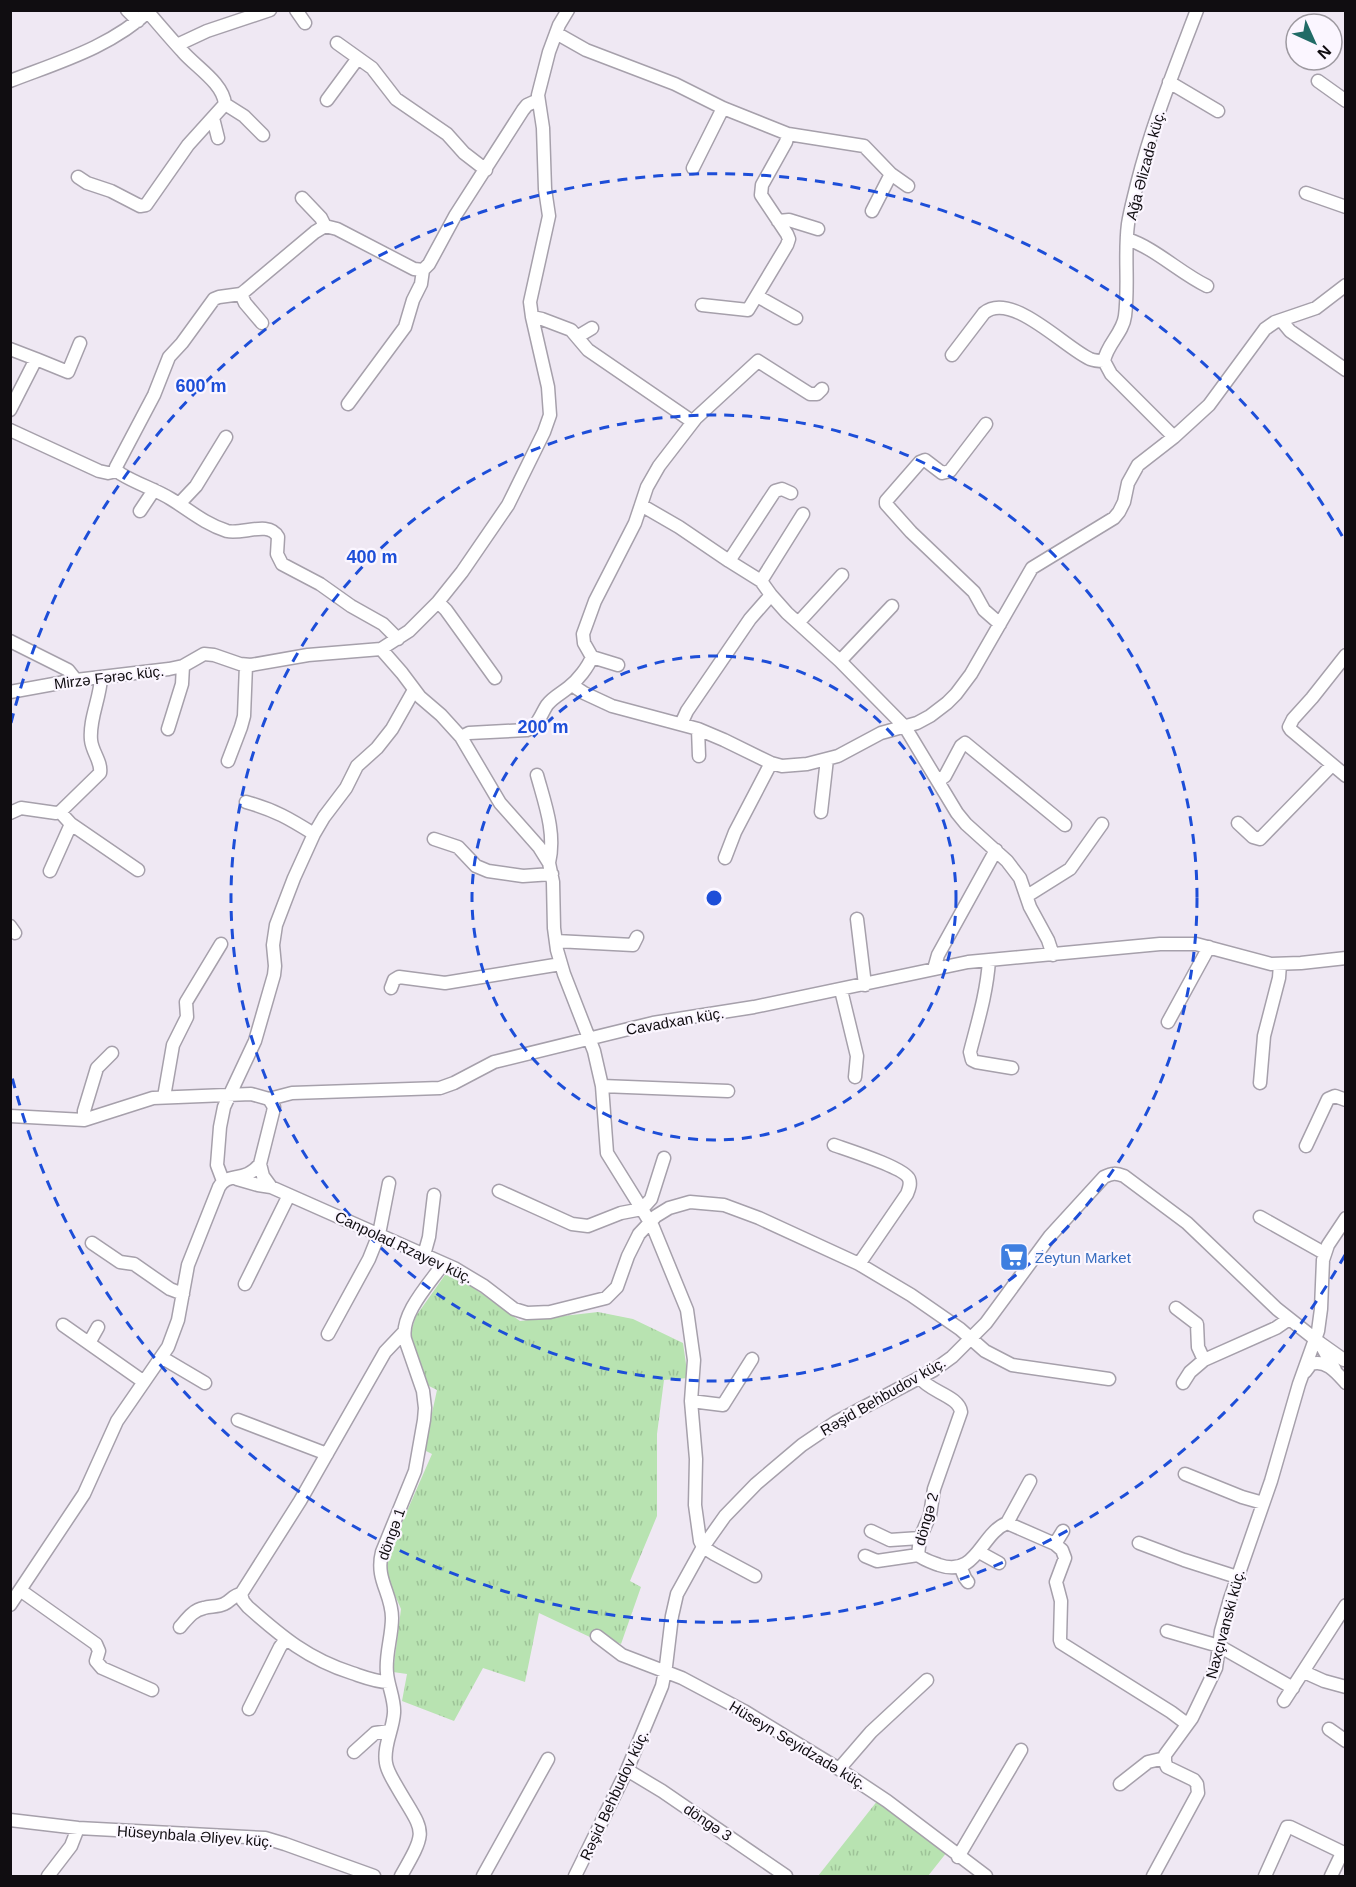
<svg xmlns="http://www.w3.org/2000/svg" width="1356" height="1887" viewBox="0 0 1356 1887" font-family="Arial,sans-serif">
<style>
.park{fill:url(#park-tufts)}
.lines{fill:none;stroke-linecap:round;stroke-linejoin:round}
.minor-casing{stroke:#a6a0ab;stroke-width:15}
.minor{stroke:#fff;stroke-width:12}
.ring{fill:none;stroke:#1d4ed8;stroke-width:3;stroke-dasharray:10 8}
.labels{text-anchor:middle;dominant-baseline:central;stroke-width:4.5;stroke-linejoin:round;paint-order:stroke}
.street-label{font-size:15px;fill:#100d11;stroke:#fbf6ff}
.shop-label{font-size:15px;fill:#366cbe;stroke:#fbf6ff;text-anchor:start}
.centre{fill:#1d4ed8;stroke:#fbf6ff;stroke-width:3}
.ring-label{font-size:18px;text-anchor:middle;font-weight:bold;fill:#1d4ed8;stroke:#fbf6ff;stroke-width:4.5;stroke-linejoin:round;paint-order:stroke}
</style>
<defs>
<pattern id="park-tufts" width="24" height="20" patternUnits="userSpaceOnUse" patternTransform="scale(1.5)"><rect width="24" height="20" fill="#b8e3b1"/><path d="M3 7l-1-3M5 7V3M7 7l1-3M15 17l-1-3M17 17v-4M19 17l1-3" fill="none" stroke="#9dc297"/></pattern>
</defs>
<rect width="100%" height="100%" fill="#efe8f3"/>
<path class="park" d="M 445,1275 L 457,1276 L 520,1321 L 598,1312 L 633,1319 L 683,1343 L 688,1378 L 664,1380 L 657,1434 L 657,1516 L 630,1581 L 641,1587 L 621,1644 L 614,1641 L 592,1638 L 539,1613 L 525,1682 L 483,1668 L 454,1721 L 402,1701 L 407,1674 L 393,1672 L 401,1609 L 387,1577 L 386,1559 L 432,1454 L 424,1450 L 437,1390 L 427,1385 L 410,1335 L 416,1316 Z
M 878,1800 L 947,1852 L 928,1876 L 818,1876 Z"/>
<g class="lines">
<g class="minor-casing">
<path id="minor" d="M 127,10 L 138,21
M 296,10 L 305,23
M 556,33 L 586,50 L 675,84 L 723,108 L 788,134 L 864,146 L 891,174 L 908,186
M 337,43 L 372,68 L 396,99 L 447,134 L 464,153 L 486,170
M 177,45 L 207,31 L 270,10
M 10,81 C 59,62 111,47 150,10
M 1318,81 L 1346,101
M 1169,82 L 1218,111
M 327,100 L 358,58
M 225,104 L 244,116 L 263,135
M 213,118 L 218,138
M 693,168 L 723,108
M 78,177 L 87,183 L 111,191 L 140,206 L 146,205 L 188,145 L 225,104 C 223,83 196,67 183,52 C 171,39 160,26 148,12
M 1306,193 L 1346,207
M 302,198 L 321,218 L 325,226
M 872,211 L 891,174
M 778,221 L 789,220 L 818,229
M 1127,239 C 1155,248 1180,273 1207,286
M 241,294 L 245,303 L 262,323
M 757,296 L 796,318
M 702,305 L 748,310 L 787,245 L 789,239 L 787,234 L 761,195 L 762,185 L 786,142 L 788,134
M 532,317 L 542,319 L 571,330 L 588,350 L 693,422
M 1281,320 L 1290,331 L 1346,370
M 577,337 L 592,328
M 10,349 L 36,359 L 10,410
M 952,355 L 984,313 C 1011,290 1065,348 1090,359 C 1095,361 1100,361 1104,361
M 36,359 L 68,372 L 80,343
M 348,404 L 405,327 L 413,300 L 421,284 L 423,270
M 986,424 L 950,471 L 942,473 L 925,460 L 920,462 L 886,501 L 886,504 L 911,532 L 974,592 L 984,610 L 1000,624
M 10,430 L 99,471 L 108,473 L 117,471
M 1174,437 L 1111,374 L 1104,361 C 1107,344 1123,333 1125,316 C 1129,285 1124,254 1128,224 C 1130,211 1134,197 1137,184 C 1152,124 1175,68 1197,10
M 179,504 L 196,486 L 226,437
M 641,505 L 679,527 L 729,561 L 761,581 L 771,595 L 787,613 L 840,661 L 905,727 L 957,813 L 966,824 L 1007,861 L 1020,878 L 1030,907 L 1048,940 L 1053,955
M 140,511 L 154,490
M 729,561 L 775,491 L 782,489 L 791,493
M 761,581 L 803,514
M 438,602 L 446,610 L 495,678
M 798,623 L 842,575
M 398,639 L 383,624 L 351,606 L 320,584 L 282,564 L 277,554 L 278,537 C 269,520 242,535 227,531 C 205,524 189,510 171,499 C 155,489 137,484 121,474 L 117,471 L 116,467 L 154,395 L 169,357 L 182,343 L 214,299 L 219,297 L 241,294 L 246,290 L 315,232 L 325,226 L 337,229 L 414,269 L 423,270 L 429,264 L 455,216 L 523,110 L 527,105 L 538,100
M 10,641 L 68,670 L 76,680
M 381,649 L 402,673 L 420,697 L 441,715 L 461,737 L 500,803 L 539,847 L 549,863 L 553,882 L 554,928 L 557,950 L 564,974 L 594,1051 L 602,1086 L 607,1153 L 653,1227 L 687,1310 L 694,1360 L 691,1401 L 696,1459 L 695,1505 L 700,1541 L 703,1547 L 714,1554 L 755,1576
M 1346,655 L 1312,698 L 1293,719 L 1289,727 L 1291,730 L 1346,776
M 592,657 L 618,665
M 840,661 L 892,606
M 572,685 L 584,693 L 612,706 L 698,729 L 724,740 L 771,763 L 782,766 L 807,764 L 838,756 L 881,733 L 917,723 L 930,716 L 947,703 L 956,694 L 971,674 L 1032,568 L 1114,518 L 1119,512 L 1124,502 L 1128,483 L 1138,465 L 1174,437 L 1209,405 L 1265,329 L 1275,322 L 1316,308 L 1346,285
M 10,692 L 76,680 L 169,669 L 183,666 L 204,654 L 214,655 L 240,664 L 251,665 L 308,655 L 381,649 L 409,631 L 438,602 L 462,572 L 508,505 L 544,432 L 550,415 L 548,387 L 532,317 L 530,302 L 549,216 L 545,189 L 543,128 L 538,95 L 549,52 L 559,25 L 568,10
M 681,724 L 687,711 L 750,619 L 771,595
M 168,729 L 182,684 L 183,666
M 698,729 L 699,756
M 461,737 L 469,733 L 527,730 C 539,725 541,714 547,705 C 553,697 562,693 569,687 C 578,680 588,667 592,657 L 584,643 L 583,634 L 595,601 L 635,523 L 647,487 L 659,466 L 696,418 L 758,361 L 810,394 L 817,394 L 822,389
M 228,761 L 241,727 L 244,716 L 246,665
M 537,775 C 545,804 556,833 549,863
M 938,781 L 945,776 L 961,746 L 965,743 L 1065,825
M 246,802 C 275,810 290,819 314,834
M 60,812 L 71,824 L 138,870
M 821,812 L 827,759
M 10,813 L 21,808 L 56,813 L 60,812 L 100,773 C 102,762 92,752 91,740 C 89,719 100,699 101,678
M 1238,823 L 1253,837 L 1260,839 L 1332,765
M 434,839 L 458,847 L 476,866 L 488,871 L 523,876 L 552,874
M 725,858 L 735,832 L 771,763
M 50,871 L 71,824
M 1027,896 L 1070,869 L 1102,824
M 857,919 L 865,985
M 10,926 L 15,933
M 556,941 L 633,945 L 637,937
M 989,960 C 987,992 978,1021 970,1052 L 972,1060 L 976,1062 L 1012,1068
M 934,969 L 938,955 L 996,850
M 391,988 L 394,980 L 399,977 L 445,983 L 561,964
M 841,990 L 857,1056 L 855,1077
M 1168,1022 L 1209,947
M 1260,1083 L 1264,1036 L 1279,978 L 1280,964
M 602,1086 L 728,1091
M 164,1097 L 173,1045 L 187,1017 L 186,1002 L 221,944
M 269,1099 L 274,1107 L 273,1112 L 260,1164 L 263,1176 L 271,1187 L 454,1268 L 484,1286 L 514,1309 L 527,1313 L 550,1312 L 606,1298 L 617,1287 L 628,1256 L 639,1234 L 656,1216 L 669,1208 L 690,1202 L 724,1205 L 759,1218 L 859,1264 L 911,1295 L 960,1329 L 985,1351 L 1012,1365 L 1109,1379
M 10,1116 L 84,1120 L 153,1098 L 251,1094 L 269,1099 L 292,1093 L 440,1088 L 454,1083 L 494,1062 L 653,1023 L 754,1007 L 968,962 L 1160,944 L 1196,944 L 1271,964 L 1301,963 L 1346,958
M 84,1120 L 84,1111 L 97,1068 L 112,1053
M 834,1145 C 848,1150 905,1168 909,1179 C 911,1184 909,1189 907,1194 L 859,1264
M 1306,1146 L 1328,1099 L 1335,1096 L 1346,1100
M 237,1179 L 258,1185 L 271,1187
M 223,1181 L 217,1165 L 220,1127 L 224,1107 L 255,1041 L 274,975 L 275,966 L 273,945 L 276,925 L 294,878 L 314,834 L 324,817 L 346,788 L 357,766 L 377,748 L 392,729 L 414,690
M 499,1191 L 572,1224 L 588,1226 L 621,1213 L 642,1209 L 651,1199 L 664,1158
M 1260,1217 L 1324,1253
M 92,1243 L 120,1262 L 134,1264 L 170,1289 L 183,1294
M 424,1255 L 429,1237 L 434,1195
M 245,1284 L 289,1195
M 1176,1308 L 1197,1324 L 1198,1347 L 1204,1360 L 1276,1328 L 1289,1319
M 63,1325 L 144,1382
M 328,1334 L 369,1259 L 379,1234 L 389,1183
M 89,1343 L 98,1327
M 161,1357 L 205,1383
M 1335,1370 L 1320,1343 L 1344,1360
M 1305,1372 L 1311,1364 C 1326,1359 1337,1373 1346,1383
M 920,1378 C 930,1392 959,1396 961,1412 L 934,1489 L 930,1515 L 920,1538 L 918,1555 C 924,1560 931,1562 939,1565 C 977,1578 980,1534 1007,1523 L 1055,1544 L 1062,1550 L 1065,1558 L 1056,1582 L 1061,1601 L 1060,1640 L 1061,1643 L 1171,1712 L 1187,1724
M 1183,1383 L 1190,1372 L 1204,1360
M 691,1401 L 723,1405 L 752,1359
M 238,1420 L 327,1454
M 1185,1474 L 1242,1497 L 1263,1503
M 1007,1523 L 1030,1481
M 871,1531 L 890,1540 L 920,1538
M 1139,1543 L 1184,1560 L 1237,1577
M 1055,1544 L 1063,1531
M 979,1552 L 999,1563
M 865,1556 L 877,1561 L 918,1555
M 960,1566 L 965,1578 L 968,1582
M 20,1590 L 96,1644 L 99,1651 L 96,1661 L 102,1668 L 152,1690
M 10,1605 L 84,1494 L 117,1421 L 168,1347 L 178,1320 L 188,1265 L 219,1187 C 228,1171 244,1184 260,1164
M 180,1627 C 187,1619 193,1610 204,1608 C 210,1606 218,1607 224,1604 C 231,1601 233,1595 241,1594
M 1167,1631 L 1219,1646 L 1293,1688
M 597,1636 L 622,1655 L 682,1678 L 744,1711 L 839,1769 L 887,1801 L 986,1876
M 1304,1672 L 1324,1681 L 1346,1687
M 388,1682 C 376,1682 364,1677 352,1673 C 308,1659 282,1637 248,1607 L 243,1601 L 241,1594 L 300,1501 L 385,1352 L 404,1332
M 1284,1701 L 1346,1605
M 249,1709 L 280,1647 L 286,1639
M 1329,1729 L 1346,1741
M 354,1752 L 375,1733 L 390,1731
M 839,1769 L 871,1732 L 927,1680
M 627,1770 L 662,1791 L 786,1876
M 1120,1784 L 1148,1762 L 1165,1758
M 10,1820 L 78,1828 L 265,1838 L 285,1844 L 374,1876
M 958,1857 L 1021,1750
M 48,1876 L 71,1846 L 78,1828
M 401,1876 C 429,1827 424,1834 397,1787 C 393,1780 387,1771 386,1763 C 383,1746 393,1730 394,1713 C 395,1700 388,1686 387,1673 C 385,1655 392,1637 392,1618 C 392,1593 375,1580 382,1552 L 415,1471 L 424,1420 L 425,1408 L 423,1391 L 405,1339 C 400,1314 430,1283 443,1264
M 483,1876 L 548,1759
M 575,1876 L 627,1770 L 662,1686 L 666,1666 L 672,1616 L 677,1594 L 703,1547 L 725,1516 L 756,1484 L 802,1445 L 836,1422 L 934,1370 L 952,1357 L 986,1323 L 1050,1236 L 1104,1177 C 1112,1173 1116,1173 1124,1176 L 1187,1223 L 1277,1309 L 1320,1343
M 1153,1876 L 1198,1793 L 1197,1784 L 1194,1780 L 1167,1767 L 1165,1762 L 1165,1755 L 1192,1718 L 1216,1668 L 1221,1631 L 1230,1599 L 1271,1481 L 1299,1384 L 1318,1331 L 1321,1309 L 1323,1260 L 1328,1245 L 1346,1218
M 1265,1876 L 1287,1827 L 1290,1827 L 1346,1854
M 1331,1876 L 1342,1853"/>
</g>
<use href="#minor" class="minor"/>
</g>
<g class="ring">
<circle cx="714" cy="898" r="242"/>
<circle cx="714" cy="898" r="483"/>
<path d="M1345 1255A725 725 0 0 1 11 1073M11 723A725 725 0 0 1 1345 541"/>
</g>
<defs>
<g id="supermarket-square" transform="scale(1.5)"><rect x="-9" y="-9" width="18" height="18" rx="4" fill="#3f7fe0" stroke="#fbf6ff"/><path d="M-6-5.5h2.5l.6 2H6L4.5 2H-2.5L-4.4-4H-6ZM-1.5 3.2a1.3 1.3 0 1 0 .1 0ZM3 3.2a1.3 1.3 0 1 0 .1 0Z" fill="#fff"/></g>
</defs>
<g fill-rule="evenodd">
<use href="#supermarket-square" x="1014" y="1257"/>
</g>
<g class="labels">
<g class="street-label">
<text transform="translate(1145 165) rotate(-75)">Ağa Əlizadə küç.</text>
<text transform="translate(109 677) rotate(-7)">Mirzə Fərəc küç.</text>
<text transform="translate(675 1021) rotate(-10)">Cavadxan küç.</text>
<text transform="translate(404 1247) rotate(25)">Canpolad Rzayev küç.</text>
<text transform="translate(883 1396) rotate(-30)">Rəşid Behbudov küç.</text>
<text transform="translate(926 1519) rotate(-75)">döngə 2</text>
<text transform="translate(391 1534) rotate(-70)">döngə 1</text>
<text transform="translate(1225 1624) rotate(-75)">Naxçıvanski küç.</text>
<text transform="translate(798 1745) rotate(31)">Hüseyn Seyidzadə küç.</text>
<text transform="translate(614 1795) rotate(-65)">Rəşid Behbudov küç.</text>
<text transform="translate(708 1822) rotate(34)">döngə 3</text>
<text transform="translate(195 1836) rotate(4)">Hüseynbala Əliyev küç.</text>
</g>
<g class="shop-label">
<text x="1035" y="1257">Zeytun Market</text>
</g>
</g>
<circle cx="714" cy="898" r="9" class="centre"/>
<g class="ring-label">
<text x="201" y="392">600 m</text>
<text x="372" y="563">400 m</text>
<text x="543" y="733">200 m</text>
</g>
<rect width="1356" height="1887" fill="none" stroke="#100d11" stroke-width="24"/>
<g transform="translate(1314 42) rotate(135)"><circle r="28" fill="#fbf6ff" stroke="#9d99a0" stroke-width="1.5"/>
<path d="M0-4.5L10 22L0 15L-10 22Z" fill="#206b66"/>
<text y="-9" font-size="16" font-weight="bold" text-anchor="middle" fill="#100d11">N</text>
</g>
</svg>
